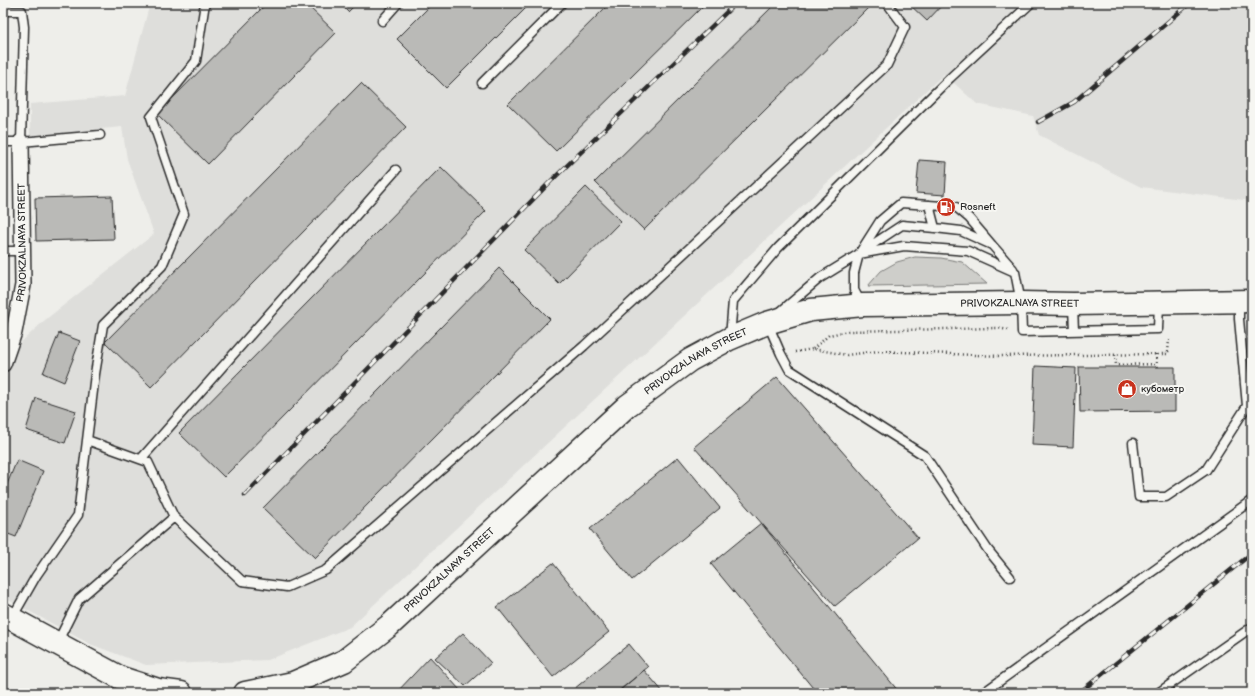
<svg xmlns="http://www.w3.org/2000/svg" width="1255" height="696" viewBox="0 0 1255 696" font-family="'Balsamiq Sans',sans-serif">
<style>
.built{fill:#dededb}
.green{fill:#cececa;stroke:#7c7c7a}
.building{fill:#babab7;stroke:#2b2b2b}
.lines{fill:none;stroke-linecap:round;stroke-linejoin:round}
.service-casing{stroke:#2b2b2b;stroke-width:11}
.minor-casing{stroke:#2b2b2b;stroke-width:18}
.secondary-casing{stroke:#2b2b2b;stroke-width:25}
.path{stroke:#2b2b2b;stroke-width:2.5;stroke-dasharray:1 3;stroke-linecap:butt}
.service{stroke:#f6f6f2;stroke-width:8}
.minor{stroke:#f6f6f2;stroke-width:15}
.secondary{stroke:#f6f6f2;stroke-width:22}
.rail-casing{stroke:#2b2b2b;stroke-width:4.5}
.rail{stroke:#f6f6f2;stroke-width:3;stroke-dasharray:9;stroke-linecap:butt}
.labels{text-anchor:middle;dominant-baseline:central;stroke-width:4;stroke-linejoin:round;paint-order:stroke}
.poi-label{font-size:10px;fill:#2b2b2b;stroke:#f6f6f2;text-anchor:start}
.street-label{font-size:10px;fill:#2b2b2b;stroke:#f6f6f2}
</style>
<rect width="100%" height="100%" fill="#eeeeea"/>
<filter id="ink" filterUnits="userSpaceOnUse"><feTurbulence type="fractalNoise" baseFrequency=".025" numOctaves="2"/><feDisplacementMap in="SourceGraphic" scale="8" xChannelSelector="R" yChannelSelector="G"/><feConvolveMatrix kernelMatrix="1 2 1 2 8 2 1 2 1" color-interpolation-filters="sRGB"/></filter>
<g filter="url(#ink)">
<path class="built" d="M 150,3 L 1252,3 L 1252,201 L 1141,187 L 1039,135 L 1033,116 L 977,104 L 944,74 L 350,627 L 268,660 L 146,665 L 90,644 L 3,597 L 3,387 L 17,346 L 45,320 L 154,234 L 127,159 L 122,127 L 30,136 L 30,104 L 125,96 Z"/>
<path class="green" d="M 915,257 L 941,258 L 962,262 L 987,284 L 868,286 L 881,271 L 897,262 Z"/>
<path class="building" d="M 267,3 L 305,3 L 336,33 L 208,164 L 157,114 Z
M 339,3 L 357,3 L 348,12 Z
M 433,3 L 531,3 L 446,88 L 397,39 Z
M 610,3 L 706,3 L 556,151 L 508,104 Z
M 776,3 L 869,3 L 871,5 L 644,230 L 595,182 Z
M 908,3 L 944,3 L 927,21 Z
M 361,83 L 406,127 L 151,387 L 105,342 Z
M 919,160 L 947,162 L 945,195 L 916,193 Z
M 441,167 L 486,211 L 224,477 L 179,433 Z
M 586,187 L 621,221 L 559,284 L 524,250 Z
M 112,196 L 114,239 L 36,241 L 35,198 Z
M 3,200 L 4,240 L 3,240 Z
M 499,268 L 550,319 L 315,558 L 263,508 Z
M 59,333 L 80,341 L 64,382 L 43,373 Z
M 1035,366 L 1076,368 L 1073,447 L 1032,445 Z
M 1079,367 L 1175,367 L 1175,411 L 1080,412 Z
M 777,377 L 918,538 L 835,606 L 694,447 Z
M 36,398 L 76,411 L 65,443 L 26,430 Z
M 678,457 L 720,508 L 632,580 L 590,529 Z
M 17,460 L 43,471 L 16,537 L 3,532 L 3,494 Z
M 761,523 L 899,692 L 898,693 L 817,693 L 711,564 Z
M 553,563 L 609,632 L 553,677 L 497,607 Z
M 463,633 L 491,663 L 465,686 L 435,658 Z
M 629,644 L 648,667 L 616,693 L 578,693 L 574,689 Z
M 430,657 L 460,690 L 458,693 L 396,693 Z
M 644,670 L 664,693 L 617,693 Z
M 3,685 L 14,692 L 13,693 L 3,693 Z"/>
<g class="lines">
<g class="service-casing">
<path id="service" d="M 3,11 L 22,11 L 24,27 L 21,142
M 382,21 L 398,3
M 482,83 L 562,3
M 3,142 L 21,142 L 100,135
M 929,205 L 935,228
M 3,251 L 23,251
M 861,252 L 902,225 L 935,228 L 961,231 L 992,245 L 1013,269
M 861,303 L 854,290 L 854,273 L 859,254 L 880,221 L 901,203 L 956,207 L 969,218 L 992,245
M 1073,306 L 1074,331
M 780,312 L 820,278 L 859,254 L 904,246 L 968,251 L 1015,272 L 1021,303 L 1022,332 L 1158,329 L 1159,303
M 768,324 L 781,354 L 789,369 L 925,456 L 988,550 L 1010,577
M 730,337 L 733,301 L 778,248 L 950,78 L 1031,3
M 87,440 L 148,462 L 174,517
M 1133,443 L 1139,497 L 1166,497 L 1206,470 L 1247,406 L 1239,319 L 1239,302
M 141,459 L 396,170
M 12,618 L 36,576 L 78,515 L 95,374 L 103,325 L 162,266 L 184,214 L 151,117 L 196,61 L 205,3
M 57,643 L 79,599 L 174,517 L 242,581 L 287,587 L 326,570 L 584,346 L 887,65 L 905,27 L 887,3
M 983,693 L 1252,500
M 1158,693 L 1252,627"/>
</g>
<g class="minor-casing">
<g id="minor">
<path id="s1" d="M 3,364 L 14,332 L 23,285 L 21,142"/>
</g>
</g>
<g class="secondary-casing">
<g id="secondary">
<path d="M 3,614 L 121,678 L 158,690 L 181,693"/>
<path id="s2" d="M 245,693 L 293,683 L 344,661 L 390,625 L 627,406 L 690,360 L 729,339 L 767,323 L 811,310 L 863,305 L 1021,303 L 1073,304 L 1252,301"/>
</g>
</g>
<path class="path" d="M 813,349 L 829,335 L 848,331 L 998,328 L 1008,330
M 795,352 L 813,349 L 847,355 L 878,351 L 1000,356 L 1168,354 L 1169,339
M 1156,354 L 1157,367
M 1115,355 L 1116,365 L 1157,364"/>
<use href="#service" class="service"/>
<use href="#minor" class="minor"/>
<use href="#secondary" class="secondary"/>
<g class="rail-casing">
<path id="rail" d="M 1038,122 L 1074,102 L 1190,3
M 245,495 L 551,181 L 736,3
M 1079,693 L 1252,553"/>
</g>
<use href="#rail" class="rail"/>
</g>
</g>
<defs>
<g id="fuel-disc" transform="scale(1)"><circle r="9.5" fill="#c8321e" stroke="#f6f6f2"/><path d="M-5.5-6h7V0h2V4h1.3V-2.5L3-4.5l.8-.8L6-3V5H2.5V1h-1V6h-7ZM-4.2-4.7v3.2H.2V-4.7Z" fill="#fff"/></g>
<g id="shop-disc" transform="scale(1)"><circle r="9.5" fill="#c8321e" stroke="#f6f6f2"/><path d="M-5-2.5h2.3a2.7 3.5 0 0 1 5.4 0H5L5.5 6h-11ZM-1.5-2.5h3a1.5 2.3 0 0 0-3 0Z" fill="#fff"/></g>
</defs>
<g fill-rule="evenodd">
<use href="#fuel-disc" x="946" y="207"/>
<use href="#shop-disc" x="1127" y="389"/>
</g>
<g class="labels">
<g class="poi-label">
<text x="960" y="207">Rosneft</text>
<text x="1141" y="389">кубометр</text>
</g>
<g class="street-label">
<text stroke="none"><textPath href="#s1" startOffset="124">PRIVOKZALNAYA STREET</textPath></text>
<text stroke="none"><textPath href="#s2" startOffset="904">PRIVOKZALNAYA STREET</textPath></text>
<text stroke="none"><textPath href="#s2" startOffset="568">PRIVOKZALNAYA STREET</textPath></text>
<text stroke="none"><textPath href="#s2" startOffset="244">PRIVOKZALNAYA STREET</textPath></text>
</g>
</g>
<rect width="1255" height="696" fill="none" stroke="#f6f6f2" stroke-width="16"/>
<rect x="8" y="8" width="1239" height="680" fill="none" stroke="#2b2b2b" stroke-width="1.5" filter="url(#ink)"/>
</svg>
